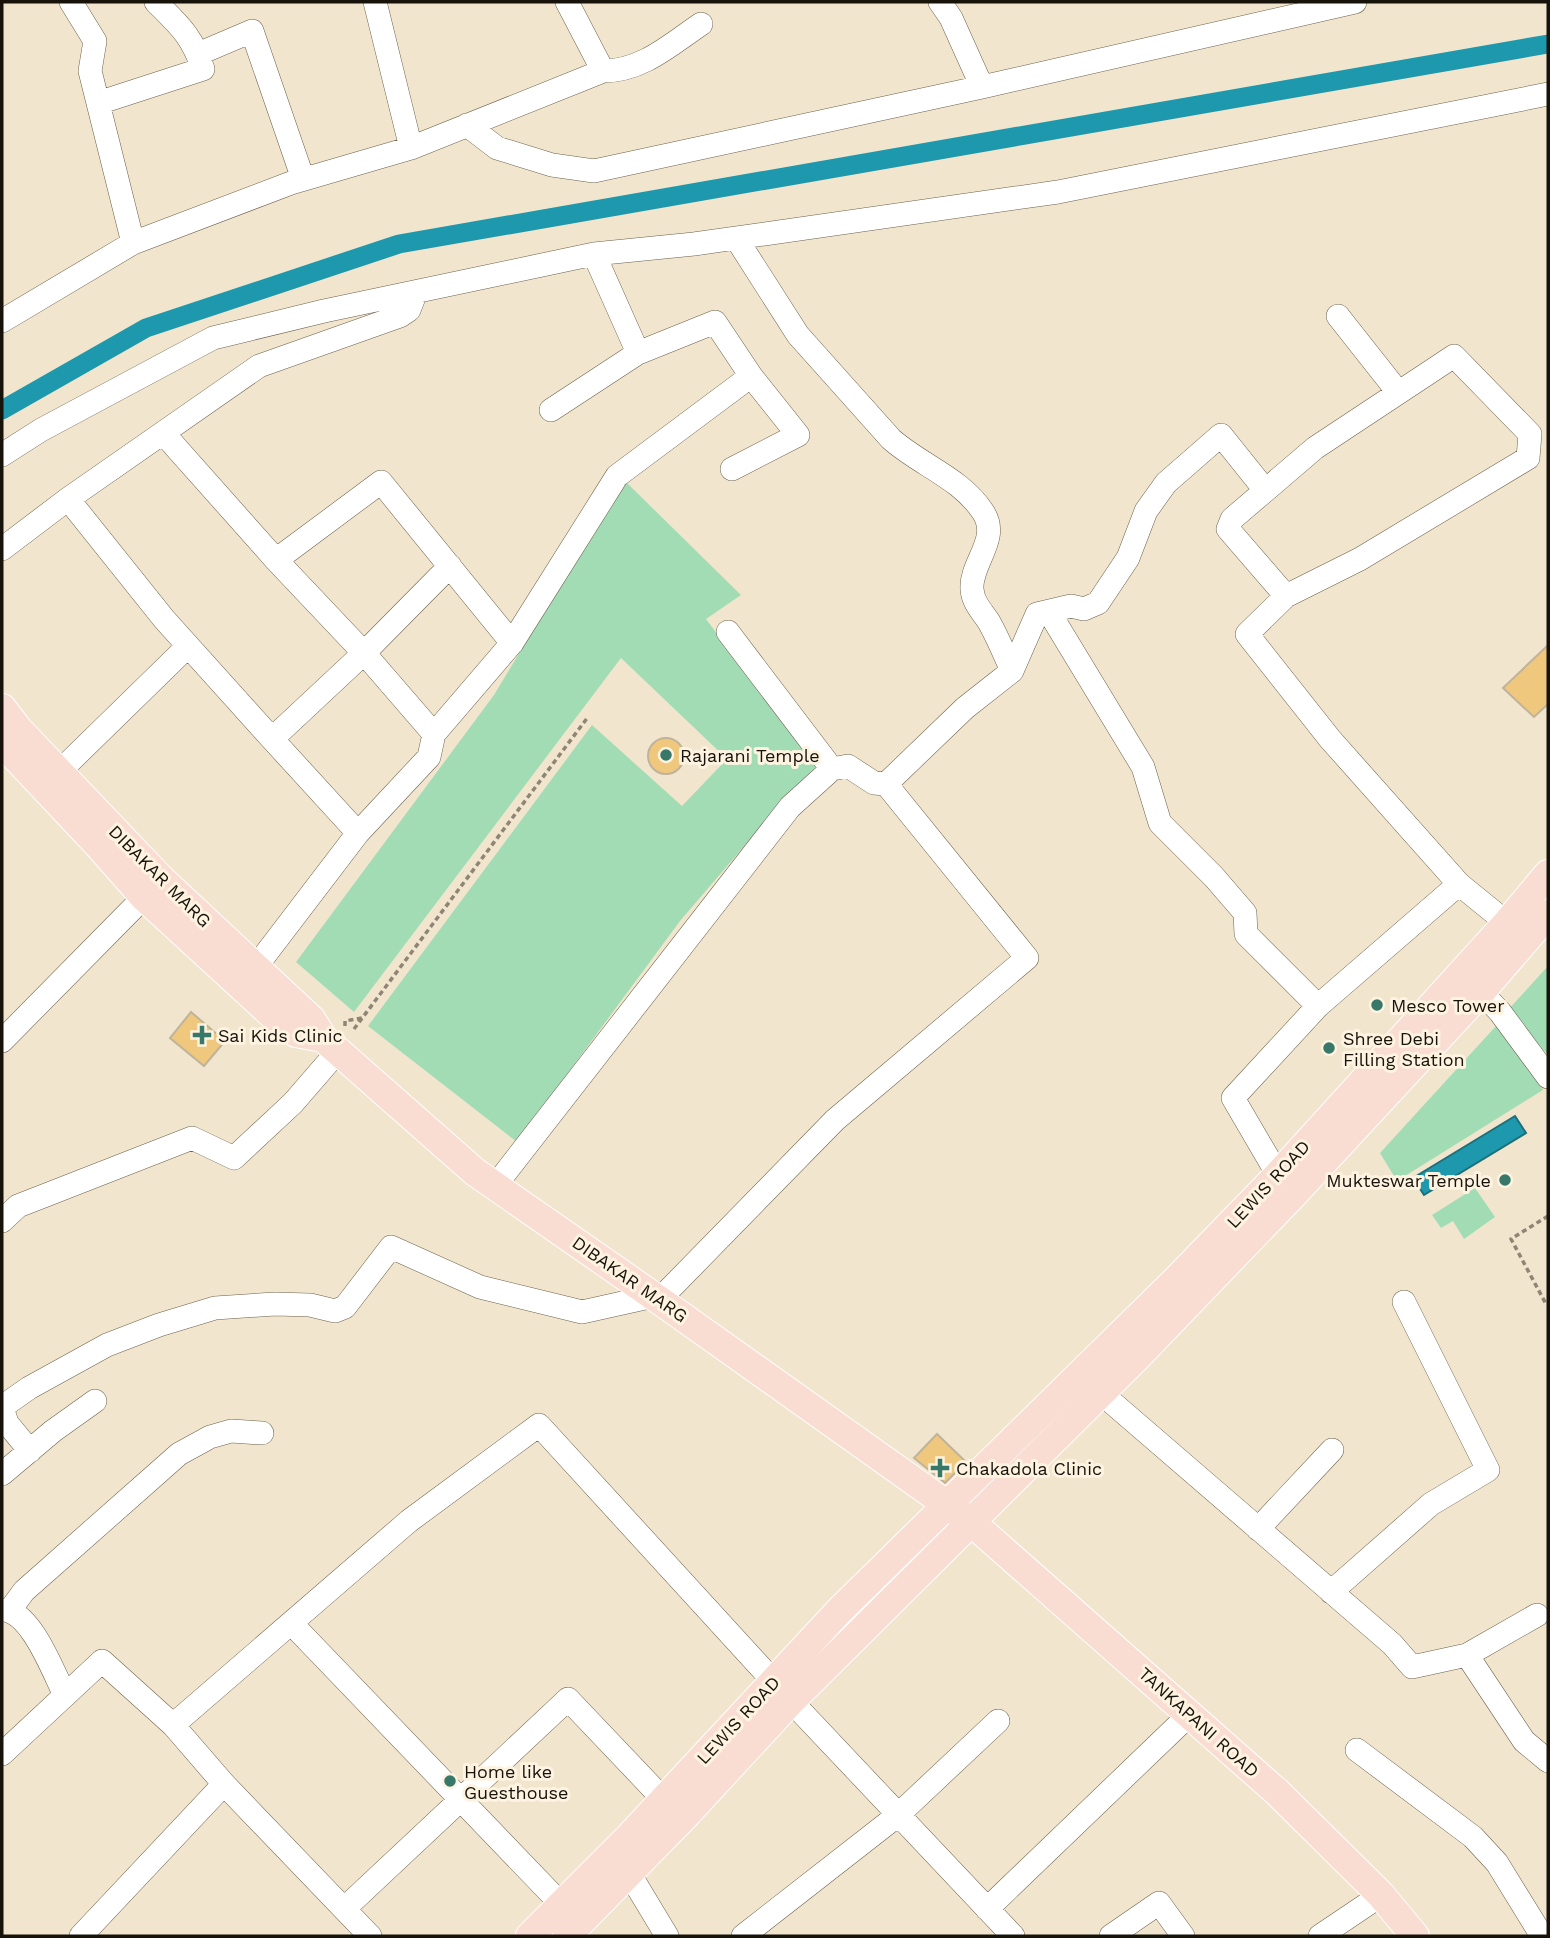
<svg xmlns="http://www.w3.org/2000/svg" width="1550" height="1938" viewBox="0 0 1550 1938" font-family="'Work Sans',sans-serif">
<style>
.green{fill:#a2dcb5}
.water{fill:#1e98ad;stroke:#1c707c;stroke-width:2}
.lines{fill:none;stroke-linecap:round;stroke-linejoin:round}
.canal{stroke:#1e98ad;stroke-width:19}
.building{fill:#f0c87d;stroke:#bfb39c;stroke-width:2}
.minor-casing{stroke:#6b604b;stroke-width:24}
.major-casing{stroke:#fff;stroke-width:30}
.path{stroke:#8e8575;stroke-width:3.5;stroke-dasharray:5 3.5;stroke-linecap:butt}
.minor{stroke:#fff;stroke-width:23}
.major{stroke:#f9dcd2;stroke-width:28}
.poi-dot{fill:#377869;stroke:#fdf3e0;stroke-width:2.5}
.labels{text-anchor:middle;dominant-baseline:central;stroke-width:6;stroke-linejoin:round;paint-order:stroke}
.poi-label{font-size:18px;fill:#17130b;stroke:#fdf3e0;text-anchor:start}
.street-label{font-size:18px;fill:#17130b;stroke:#fdf3e0}
</style>
<rect width="100%" height="100%" fill="#f2e5ce"/>
<path class="green" d="M 627,483 L 741,595 L 706,619 L 818,767 L 793,789 L 680,921 L 517,1142 L 368,1026 L 592,725 L 682,806 L 727,759 L 621,658 L 354,1012 L 296,962 L 494,695 L 597,524 Z
M 1548,966 L 1548,1055 L 1508,1010 Z
M 1496,1026 L 1543,1090 L 1397,1181 L 1380,1153 Z
M 1475,1188 L 1495,1217 L 1464,1239 L 1453,1221 L 1441,1228 L 1432,1215 Z"/>
<path class="water" d="M 1515,1116 L 1526,1133 L 1424,1195 L 1413,1178 Z"/>
<g class="lines">
<path class="canal" d="M 2,410 L 146,328 L 399,244 L 1548,44"/>
</g>
<path class="building" d="M 1548,645 L 1548,704 L 1534,717 L 1503,688 Z
M648 756a18 18 0 1 1 36 0a18 18 0 1 1-36 0Z
M 191,1012 L 225,1041 L 204,1066 L 170,1038 Z
M 937,1434 L 966,1462 L 945,1483 L 914,1458 Z"/>
<g class="lines">
<g class="minor-casing">
<path id="minor" d="M 71,2 L 95,41 L 90,71 L 133,243
M 375,2 L 411,148
M 940,2 L 951,18 L 982,87
M 198,54 L 252,31 L 303,179
M 603,71 C 642,71 670,45 701,24
M 98,103 L 203,69 C 192,36 180,26 156,2
M 467,125 L 497,148 L 552,165 L 594,171 L 982,87 L 1355,2
M 736,238 L 798,335 L 891,439 C 920,465 961,478 983,512 C 1001,539 970,563 972,589 C 973,603 982,611 989,622 C 998,638 1005,655 1012,671
M 1338,316 L 1398,392
M 2,321 L 133,243 L 291,183 L 411,148 L 603,71 L 567,2
M 1454,356 L 1530,434 L 1528,458 L 1360,559 L 1286,596 L 1228,529 L 1232,519 L 1315,448 Z
M 551,410 L 638,353 L 594,254
M 2,455 L 41,430 L 213,338 L 324,311 L 594,254 L 694,244 L 1058,192 L 1548,94
M 732,469 L 798,435 L 751,376
M 68,499 L 164,619 L 272,739 L 364,653 L 276,560 L 164,434
M 2,549 L 68,499 L 259,366 L 400,316 L 409,310 L 416,292
M 276,560 L 381,482 L 512,643
M 1049,612 L 1143,767 L 1160,823 L 1214,877 L 1245,913 L 1246,934 L 1318,1006
M 434,734 L 364,653 L 450,566
M 272,739 L 358,833
M 60,771 L 188,646
M 886,784 L 965,708 L 1012,671 L 1037,614 L 1071,606 L 1084,609 L 1098,603 L 1128,558 L 1146,511 L 1166,483 L 1221,435 L 1265,490
M 1459,884 L 1507,923
M 255,968 L 358,833 L 429,757 L 434,734 L 512,643 L 617,476 L 751,376 L 715,322 L 638,353
M 1481,992 L 1500,1012 L 1548,1077
M 2,1041 L 144,897
M 1278,1175 L 1233,1098 L 1318,1006 L 1459,884 L 1330,739 L 1247,634 L 1286,596
M 495,1186 L 790,807 L 832,769
M 2,1221 L 18,1206 L 192,1138 L 234,1158 L 293,1103 L 338,1051
M 659,1300 L 835,1120 L 1027,958 L 886,784 L 874,783 L 848,766 L 832,769 L 728,632
M 1101,1393 L 1392,1644 L 1412,1667 L 1467,1655 L 1524,1741 L 1548,1761
M 30,1451 L 7,1423 L 2,1407 L 29,1388 L 107,1345 L 159,1325 L 215,1308 L 275,1304 L 310,1305 L 335,1311 L 345,1307 L 391,1247 L 480,1287 L 582,1312 L 654,1296
M 2,1474 L 53,1431 L 95,1401
M 1258,1529 L 1332,1450
M 1331,1592 L 1431,1504 L 1488,1470 L 1404,1302
M 2,1610 C 31,1610 53,1672 65,1695
M 10,1610 L 24,1591 L 179,1454 L 210,1437 L 231,1431 L 262,1433
M 292,1624 L 562,1905
M 1467,1655 L 1537,1615
M 791,1701 L 1013,1936
M 173,1725 L 409,1521 L 539,1425 L 774,1682
M 1357,1750 L 1473,1837 L 1497,1863 L 1542,1936
M 2,1754 L 102,1661 L 173,1725 L 224,1784 L 370,1936
M 629,1873 L 667,1936
M 344,1909 L 568,1699 L 664,1800
M 987,1909 L 1190,1714
M 81,1936 L 224,1784
M 743,1936 L 898,1815 L 998,1721
M 1111,1936 L 1159,1903 L 1183,1936
M 1320,1936 L 1381,1895"/>
</g>
<g class="major-casing">
<path id="major" d="M 2,708 L 19,730 L 161,879 L 311,1019 L 323,1038 L 475,1172 L 659,1300 L 970,1521 L 1277,1792 L 1381,1895 L 1415,1936
M 2,743 L 99,846 L 144,897 L 278,1020 L 296,1033 L 323,1038
M 530,1936 L 629,1837 L 839,1611 L 1176,1280 L 1278,1175 L 1507,923 L 1548,874
M 567,1936 L 683,1818 L 791,1701 L 1137,1357 L 1291,1197 L 1481,992 L 1548,914"/>
</g>
<path class="path" d="M 345,1026 L 345,1021 L 362,1018
M 354,1029 L 588,717
M 1548,1216 L 1511,1239 L 1546,1304 L 1548,1303"/>
<use href="#minor" class="minor"/>
<use href="#major" class="major"/>
</g>
<g class="poi-dot">
<circle cx="666" cy="755" r="7"/>
<circle cx="1377" cy="1005" r="7"/>
<path d="M198.5 1024.5h7v7h7v7h-7v7h-7v-7h-7v-7h7z"/>
<circle cx="1329" cy="1048" r="7"/>
<circle cx="1505" cy="1180" r="7"/>
<path d="M936.5 1457.5h7v7h7v7h-7v7h-7v-7h-7v-7h7z"/>
<circle cx="450" cy="1781" r="7"/>
</g>
<g class="labels">
<g class="poi-label">
<text x="680" y="755">Rajarani Temple</text>
<text x="1391" y="1005">Mesco Tower</text>
<text x="218" y="1035">Sai Kids Clinic</text>
<text x="1343" y="1038">Shree Debi<tspan x="1343" dy="21">Filling Station</tspan></text>
<text x="1491" y="1180" text-anchor="end">Mukteswar Temple</text>
<text x="956" y="1468">Chakadola Clinic</text>
<text x="464" y="1771">Home like<tspan x="464" dy="21">Guesthouse</tspan></text>
</g>
<g class="street-label">
<text transform="translate(160 876) rotate(45)">DIBAKAR MARG</text>
<text transform="translate(1268 1184) rotate(-47)">LEWIS ROAD</text>
<text transform="translate(630 1279) rotate(35)">DIBAKAR MARG</text>
<text transform="translate(738 1720) rotate(-47)">LEWIS ROAD</text>
<text transform="translate(1199 1722) rotate(42)">TANKAPANI ROAD</text>
</g>
</g>
<rect width="1550" height="1938" fill="none" stroke="#17130b" stroke-width="7"/>
</svg>
